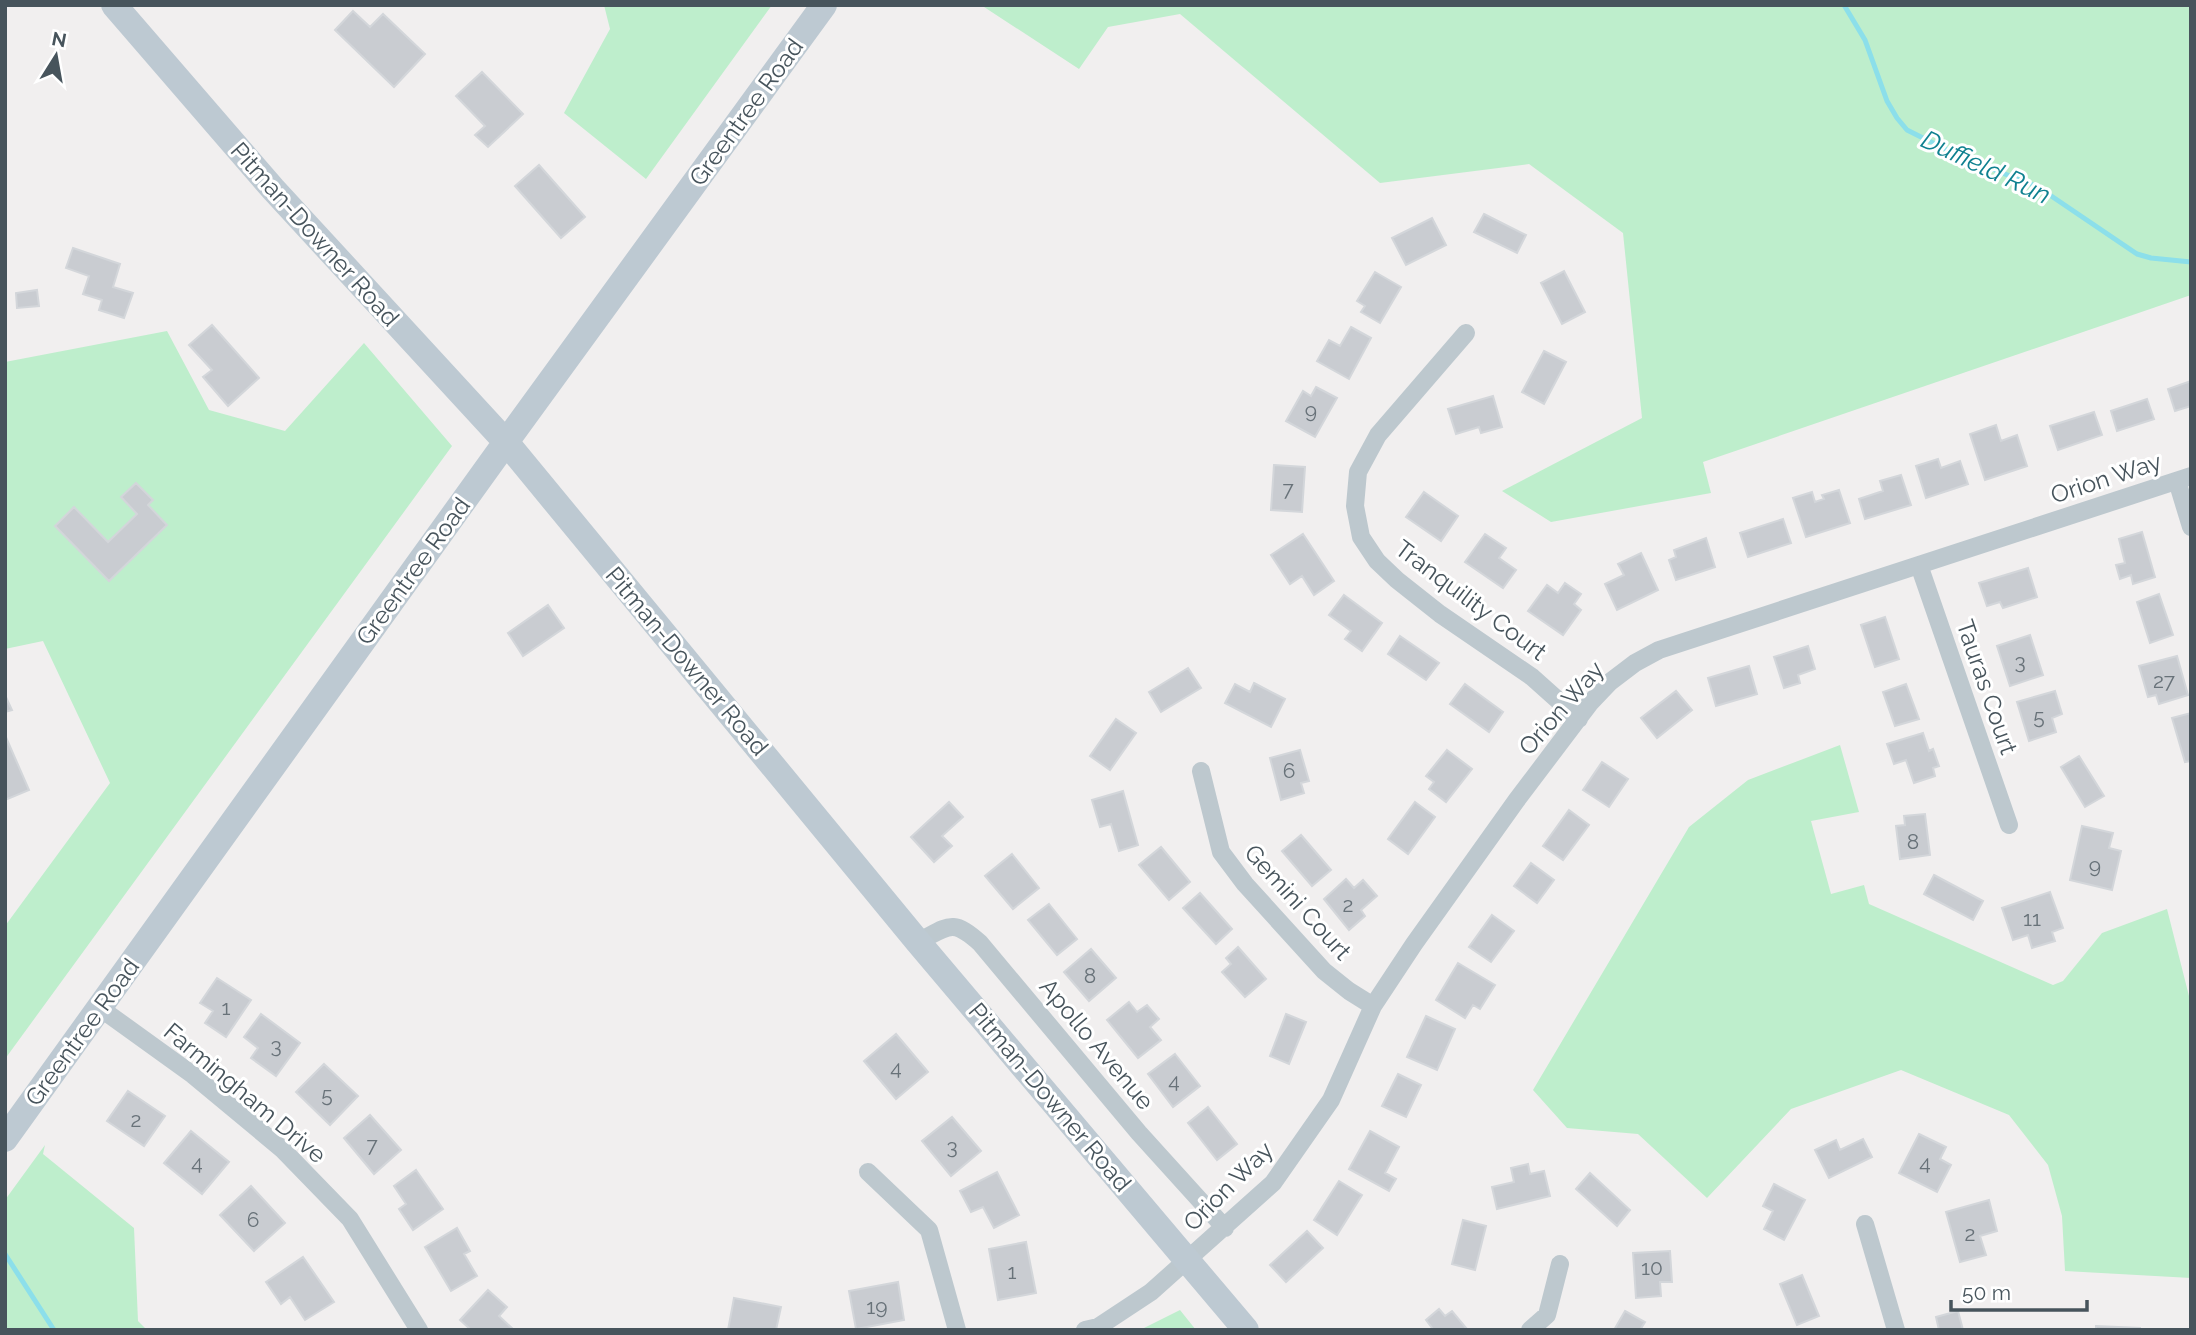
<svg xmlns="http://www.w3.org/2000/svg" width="2196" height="1335" viewBox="0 0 2196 1335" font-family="Raleway,sans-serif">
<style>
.green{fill:#beeecc}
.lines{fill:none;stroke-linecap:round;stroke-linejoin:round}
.stream{stroke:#8cdfea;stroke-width:5}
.building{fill:#c9ccd1;stroke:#d3d6da;stroke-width:2}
.street{stroke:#bdc8ce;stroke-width:18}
.secondary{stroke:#bdc9d2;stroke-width:26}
.labels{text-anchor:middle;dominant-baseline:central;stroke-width:6;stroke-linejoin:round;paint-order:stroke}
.number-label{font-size:21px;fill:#687279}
.street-label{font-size:24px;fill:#47545c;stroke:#fff}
.water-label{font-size:26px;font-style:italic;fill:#0f8190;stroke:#fff}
</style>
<rect width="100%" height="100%" fill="#f1efef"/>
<path class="green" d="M 604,5 L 772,5 L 646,179 L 564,113 L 610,29 Z
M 981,5 L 2191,5 L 2191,295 L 1703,462 L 1711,493 L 1551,522 L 1502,491 L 1642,418 L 1623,233 L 1529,164 L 1380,183 L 1180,14 L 1108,27 L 1079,69 Z
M 167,331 L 209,410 L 285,431 L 364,343 L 452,446 L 5,1059 L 5,926 L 110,783 L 43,641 L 5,649 L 5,362 Z
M 1840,745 L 1859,812 L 1811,821 L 1831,894 L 1864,885 L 1869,904 L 2053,985 L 2063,981 L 2102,933 L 2167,909 L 2191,1004 L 2191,1278 L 2065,1271 L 2062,1216 L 2048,1165 L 2009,1115 L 1901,1070 L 1791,1109 L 1707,1198 L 1638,1134 L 1567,1128 L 1533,1090 L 1689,827 L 1748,780 Z
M 45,1145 L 43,1154 L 134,1228 L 138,1321 L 147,1330 L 5,1330 L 5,1200 Z
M 1180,1310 L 1196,1330 L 1140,1330 Z"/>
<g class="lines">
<path class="stream" d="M 1844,5 L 1865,40 L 1887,101 L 1897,118 L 1907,130 L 1959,156 L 2038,187 L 2137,254 L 2151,258 L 2191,262
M 5,1254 L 54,1330"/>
</g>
<path class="building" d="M 353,11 L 370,27 L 383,14 L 425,54 L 394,87 L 335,30 Z
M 482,72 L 523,114 L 488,147 L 475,135 L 485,126 L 456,96 Z
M 539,165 L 585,217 L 561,238 L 515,186 Z
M 1484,214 L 1526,235 L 1517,253 L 1474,232 Z
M 1432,218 L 1446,245 L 1406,265 L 1392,238 Z
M 73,248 L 120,264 L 113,287 L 133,293 L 124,318 L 99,310 L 102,300 L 83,294 L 89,276 L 66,268 Z
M 1564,271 L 1585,312 L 1562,324 L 1541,283 Z
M 1375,272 L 1401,287 L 1380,323 L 1361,312 L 1365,306 L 1357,301 Z
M 37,290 L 39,306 L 17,308 L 16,293 Z
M 212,325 L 259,378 L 228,406 L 203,377 L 212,370 L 189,345 Z
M 1351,327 L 1371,338 L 1349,379 L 1317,361 L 1329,340 L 1340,346 Z
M 1544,351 L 1566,362 L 1544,404 L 1522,392 Z
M 2191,381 L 2191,406 L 2175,411 L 2168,389 Z
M 1316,387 L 1337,398 L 1315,437 L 1286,421 L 1303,391 L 1311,396 Z
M 1493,396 L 1502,427 L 1481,433 L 1479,427 L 1456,434 L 1448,409 Z
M 2147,399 L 2154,419 L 2117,431 L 2111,411 Z
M 2094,412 L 2102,435 L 2058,450 L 2050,426 Z
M 1996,425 L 2001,441 L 2017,435 L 2027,466 L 1985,480 L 1970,434 Z
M 1938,459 L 1941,468 L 1960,461 L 1968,484 L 1926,498 L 1916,466 Z
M 1274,465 L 1305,467 L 1302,512 L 1271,510 Z
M 1901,475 L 1911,505 L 1865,519 L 1859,499 L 1883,491 L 1880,481 Z
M 136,483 L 153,500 L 148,505 L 167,525 L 109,581 L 55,526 L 74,507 L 108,542 L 137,514 L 121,497 Z
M 1839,490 L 1850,523 L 1806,537 L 1793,498 L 1812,492 L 1815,502 L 1824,499 L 1822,495 Z
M 1424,492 L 1458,516 L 1441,541 L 1406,517 Z
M 1783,519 L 1791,543 L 1748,557 L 1740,533 Z
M 2142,532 L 2155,577 L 2133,584 L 2131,575 L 2120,579 L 2116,565 L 2125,563 L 2119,539 Z
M 1303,534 L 1334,581 L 1314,595 L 1302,576 L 1290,584 L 1271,555 Z
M 1485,534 L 1506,548 L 1499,558 L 1516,570 L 1503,588 L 1465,562 Z
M 1706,538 L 1715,567 L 1676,580 L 1669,560 L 1676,557 L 1674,550 Z
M 1641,553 L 1658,590 L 1617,610 L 1605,584 L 1624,575 L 1618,564 Z
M 2028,568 L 2037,597 L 2003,608 L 2000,602 L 1987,606 L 1979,583 Z
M 1565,583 L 1581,594 L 1574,604 L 1581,610 L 1563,635 L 1528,611 L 1547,585 L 1558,593 Z
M 2159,594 L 2173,635 L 2150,643 L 2137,602 Z
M 1344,595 L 1382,623 L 1362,651 L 1345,639 L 1351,631 L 1329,615 Z
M 548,605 L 564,628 L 523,656 L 508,633 Z
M 1885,617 L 1899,659 L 1875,667 L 1861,625 Z
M 2030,635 L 2043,675 L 2010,686 L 1997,646 Z
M 1400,636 L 1439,663 L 1426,680 L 1388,654 Z
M 1808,646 L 1815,669 L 1798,675 L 1800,683 L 1784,688 L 1774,657 Z
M 2177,656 L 2188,695 L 2159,704 L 2156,695 L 2148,697 L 2139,666 Z
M 1749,666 L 1757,694 L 1716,706 L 1708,678 Z
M 1188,668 L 1201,688 L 1161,712 L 1149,692 Z
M 1254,683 L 1285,699 L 1271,727 L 1225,703 L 1235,684 L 1250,692 Z
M 1465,684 L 1503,712 L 1489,732 L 1450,704 Z
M 1906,684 L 1919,719 L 1895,726 L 1883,692 Z
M 1676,691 L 1692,710 L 1657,738 L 1641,718 Z
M 2055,691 L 2062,714 L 2052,718 L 2056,732 L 2029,741 L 2017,702 Z
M 5,695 L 12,710 L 5,712 Z
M 2191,713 L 2191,761 L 2185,762 L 2172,718 Z
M 1116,719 L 1136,733 L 1110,770 L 1090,756 Z
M 1923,733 L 1929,751 L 1933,749 L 1939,766 L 1933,768 L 1935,776 L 1914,783 L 1906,760 L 1894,764 L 1887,744 Z
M 5,735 L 29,790 L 5,800 Z
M 1300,750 L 1309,781 L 1301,783 L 1304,793 L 1281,800 L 1270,758 Z
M 1447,750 L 1472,769 L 1446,802 L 1429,789 L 1434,782 L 1426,776 Z
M 2079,756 L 2104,796 L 2085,807 L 2061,767 Z
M 1602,762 L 1628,779 L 1609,807 L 1583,790 Z
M 1123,791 L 1138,845 L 1119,851 L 1111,824 L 1100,827 L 1092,800 Z
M 949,802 L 963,817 L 942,836 L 952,846 L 934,862 L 911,837 Z
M 1415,802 L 1435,817 L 1408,854 L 1388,839 Z
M 1569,810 L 1589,825 L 1563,860 L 1543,846 Z
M 1925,814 L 1930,855 L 1900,859 L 1896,826 L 1905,825 L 1904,816 Z
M 2082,826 L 2113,833 L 2109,848 L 2121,851 L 2112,890 L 2070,880 Z
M 1301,835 L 1331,870 L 1312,886 L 1282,851 Z
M 1161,847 L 1190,882 L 1169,900 L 1139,865 Z
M 1012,854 L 1039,888 L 1013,909 L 985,876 Z
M 1531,863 L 1554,880 L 1537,903 L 1514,886 Z
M 1934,875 L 1983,901 L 1973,920 L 1924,894 Z
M 1346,879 L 1354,888 L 1363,880 L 1377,896 L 1361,910 L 1365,916 L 1349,930 L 1324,899 Z
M 2050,892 L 2063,928 L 2052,932 L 2055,941 L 2032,948 L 2028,935 L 2013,940 L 2002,908 Z
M 1200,893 L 1232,929 L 1216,944 L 1183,908 Z
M 1049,904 L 1077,939 L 1057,955 L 1028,920 Z
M 1492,915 L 1514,931 L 1491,962 L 1469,947 Z
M 1238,947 L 1266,979 L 1245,997 L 1222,972 L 1231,964 L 1226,958 Z
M 1091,949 L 1116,978 L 1089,1001 L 1064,972 Z
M 1458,963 L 1495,985 L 1480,1009 L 1473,1005 L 1465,1018 L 1436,1000 Z
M 217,978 L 251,1000 L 226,1037 L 205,1023 L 213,1011 L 200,1003 Z
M 1129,1002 L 1137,1012 L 1147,1005 L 1159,1019 L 1150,1027 L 1161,1040 L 1138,1058 L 1107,1020 Z
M 261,1014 L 300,1043 L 276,1076 L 251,1058 L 258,1048 L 244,1037 Z
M 1286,1014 L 1306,1022 L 1289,1064 L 1270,1056 Z
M 1426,1016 L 1455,1029 L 1437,1070 L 1407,1057 Z
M 896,1034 L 928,1072 L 896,1099 L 864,1061 Z
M 1175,1054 L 1200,1086 L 1173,1107 L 1148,1074 Z
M 324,1064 L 358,1096 L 330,1125 L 296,1092 Z
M 1398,1074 L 1421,1085 L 1406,1117 L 1382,1106 Z
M 128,1091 L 165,1116 L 144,1146 L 107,1121 Z
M 1208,1107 L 1237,1144 L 1217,1160 L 1188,1123 Z
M 370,1115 L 401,1150 L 374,1174 L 344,1138 Z
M 952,1117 L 981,1151 L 951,1176 L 922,1141 Z
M 191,1131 L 229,1162 L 202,1194 L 164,1163 Z
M 1370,1131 L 1399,1147 L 1385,1173 L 1396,1179 L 1389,1191 L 1349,1169 Z
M 1919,1134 L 1946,1147 L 1940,1159 L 1951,1165 L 1937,1192 L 1899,1173 Z
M 1863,1139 L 1872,1157 L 1829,1178 L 1815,1150 L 1836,1140 L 1840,1150 Z
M 1528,1164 L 1530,1174 L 1544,1171 L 1550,1196 L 1497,1209 L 1492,1187 L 1514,1182 L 1511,1168 Z
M 416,1170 L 443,1209 L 413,1230 L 399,1209 L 406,1204 L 394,1186 Z
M 997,1172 L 1019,1215 L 994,1228 L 983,1207 L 971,1212 L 960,1191 Z
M 1590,1173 L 1630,1210 L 1617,1226 L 1576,1189 Z
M 1339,1181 L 1362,1195 L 1337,1235 L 1314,1220 Z
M 1774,1184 L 1805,1200 L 1784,1240 L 1764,1229 L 1773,1211 L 1763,1206 Z
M 251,1186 L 285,1223 L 254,1251 L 220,1215 Z
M 1989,1200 L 1997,1231 L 1980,1236 L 1986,1255 L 1960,1262 L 1946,1212 Z
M 1463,1220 L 1486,1226 L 1475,1270 L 1452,1264 Z
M 457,1228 L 470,1251 L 464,1254 L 477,1276 L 451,1291 L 425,1247 Z
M 1307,1231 L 1323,1248 L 1286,1282 L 1270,1265 Z
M 1026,1242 L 1036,1293 L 998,1300 L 989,1249 Z
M 1670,1251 L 1672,1282 L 1660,1282 L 1661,1296 L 1636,1298 L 1633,1253 Z
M 303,1257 L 334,1302 L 305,1320 L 290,1297 L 281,1304 L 266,1282 Z
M 1802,1275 L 1819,1316 L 1797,1325 L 1780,1284 Z
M 898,1282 L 904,1320 L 856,1329 L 849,1291 Z
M 488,1290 L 507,1307 L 499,1316 L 514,1330 L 471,1330 L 460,1320 Z
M 734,1298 L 781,1307 L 776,1330 L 728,1330 Z
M 1439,1309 L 1445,1316 L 1452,1311 L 1467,1329 L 1430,1330 L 1432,1328 L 1426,1320 Z
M 1625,1311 L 1645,1322 L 1640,1330 L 1614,1330 Z
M 1958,1311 L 1963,1330 L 1939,1330 L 1936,1317 Z
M 2096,1326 L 2140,1328 L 2140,1330 L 2096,1330 Z"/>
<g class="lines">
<path class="street" d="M 1466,333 L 1378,435 L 1358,472 L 1355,506 L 1361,537 L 1377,561 L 1397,580 L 1440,614 L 1532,677 L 1579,719
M 2177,481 L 2191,527
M 1919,565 L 2009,825
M 1201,771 L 1221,852 L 1245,884 L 1324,971 L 1349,991 L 1373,1006
M 918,942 C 949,926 952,918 980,943 L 1139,1133 L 1225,1228
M 100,1008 L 193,1075 L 282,1149 L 350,1219 L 419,1330
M 868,1172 L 929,1230 L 957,1330
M 1865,1224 L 1896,1330
M 1085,1330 L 1098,1327 L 1151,1292 L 1273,1183 L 1331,1100 L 1373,1006 L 1414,944 L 1516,801 L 1590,703 L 1610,682 L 1635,663 L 1659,650 L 2191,476
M 1530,1330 L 1547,1315 L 1560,1264"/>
<path class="secondary" d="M 114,5 L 273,189 L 506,442 L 918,942 L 1246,1330
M 5,1139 L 506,442 L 824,5"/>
</g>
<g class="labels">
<g class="number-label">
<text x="1311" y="410">9</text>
<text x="1288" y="488">7</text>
<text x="2020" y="661">3</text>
<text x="2164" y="680">27</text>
<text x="2039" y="716">5</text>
<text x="1289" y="770">6</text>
<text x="1913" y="841">8</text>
<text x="2095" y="865">9</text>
<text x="1348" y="904">2</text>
<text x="2032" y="918">11</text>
<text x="1090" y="975">8</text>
<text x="226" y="1007">1</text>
<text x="276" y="1045">3</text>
<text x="896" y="1067">4</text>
<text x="1174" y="1080">4</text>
<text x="327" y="1094">5</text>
<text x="136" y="1119">2</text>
<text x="372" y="1144">7</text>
<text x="952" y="1146">3</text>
<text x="197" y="1162">4</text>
<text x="1925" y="1162">4</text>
<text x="253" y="1219">6</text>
<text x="1970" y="1233">2</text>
<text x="1652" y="1267">10</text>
<text x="1012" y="1271">1</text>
<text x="877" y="1306">19</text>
</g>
<g class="street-label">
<text transform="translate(746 112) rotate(-54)">Greentree Road</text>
<text transform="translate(315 234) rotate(48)">Pitman-Downer Road</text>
<text transform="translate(2106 478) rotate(-18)">Orion Way</text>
<text transform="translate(413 571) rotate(-54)">Greentree Road</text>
<text transform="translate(1471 600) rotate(37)">Tranquility Court</text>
<text transform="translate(687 661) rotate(50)">Pitman-Downer Road</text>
<text transform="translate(1987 687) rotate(71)">Tauras Court</text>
<text transform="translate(1561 708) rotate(-49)">Orion Way</text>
<text transform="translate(1298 902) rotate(48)">Gemini Court</text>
<text transform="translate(82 1032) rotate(-54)">Greentree Road</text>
<text transform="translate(1097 1044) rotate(50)">Apollo Avenue</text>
<text transform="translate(245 1093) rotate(40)">Farmingham Drive</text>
<text transform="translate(1050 1097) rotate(50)">Pitman-Downer Road</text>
<text transform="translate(1228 1186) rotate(-45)">Orion Way</text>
</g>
<g class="water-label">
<text transform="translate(1986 167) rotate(25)">Duffield Run</text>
</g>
</g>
<rect width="2196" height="1335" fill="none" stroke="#47545c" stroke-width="14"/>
<g transform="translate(56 56) rotate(11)" stroke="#ffffff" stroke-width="5" paint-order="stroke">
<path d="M0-5L12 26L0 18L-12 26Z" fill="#47545c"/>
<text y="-10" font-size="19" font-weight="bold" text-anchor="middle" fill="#47545c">N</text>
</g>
<path d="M1951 1300v10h136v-10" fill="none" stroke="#47545c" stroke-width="3.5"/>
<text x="1962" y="1300" font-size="21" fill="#47545c" stroke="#ffffff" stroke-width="5" paint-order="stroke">50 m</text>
</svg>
